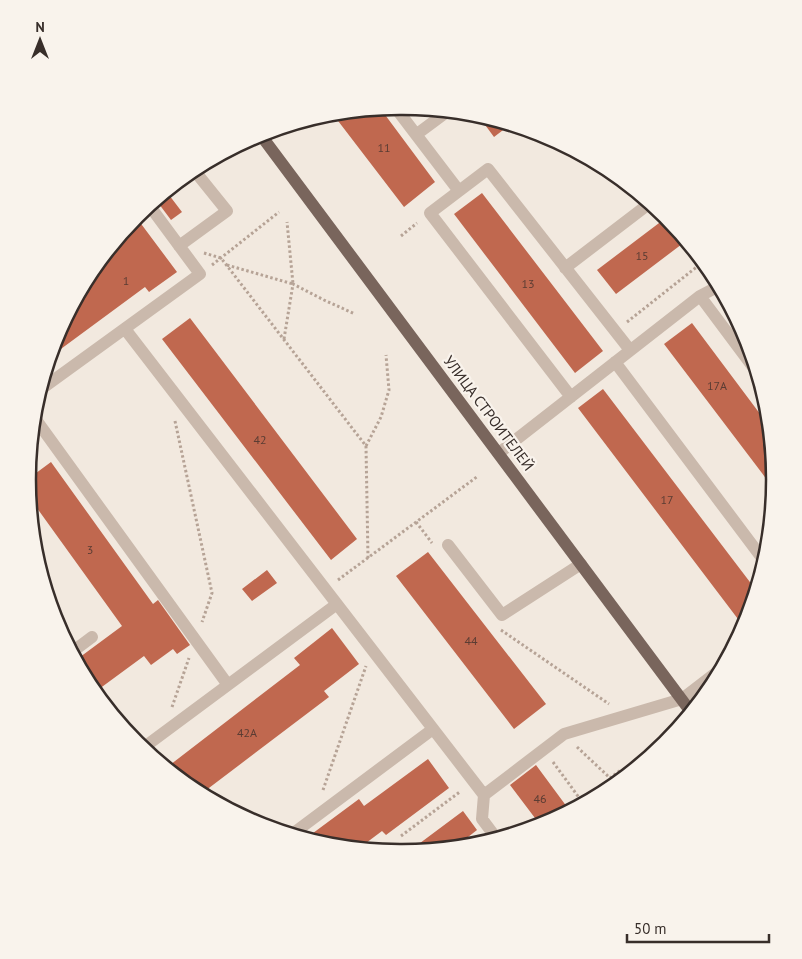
<svg xmlns="http://www.w3.org/2000/svg" width="802" height="959" viewBox="0 0 802 959" font-family="'PT Sans',sans-serif">
<style>
.building{fill:#c0684f}
.lines{fill:none;stroke-linecap:round;stroke-linejoin:round}
.path{stroke:#b6a396;stroke-width:3;stroke-dasharray:2.5 2.5;stroke-linecap:butt}
.minor{stroke:#cab9ac;stroke-width:12}
.major{stroke:#79655c;stroke-width:12}
.labels{text-anchor:middle;dominant-baseline:central;stroke-width:4.5;stroke-linejoin:round;paint-order:stroke}
.number-label{font-size:12px;fill:#5a3c33}
.street-label{font-size:15px;fill:#382e2a;stroke:#f9f3ec}
.rim{fill:none;stroke:#382e2a;stroke-width:2.5}
</style>
<rect width="100%" height="100%" fill="#f2e9df"/>
<path class="building" d="M 380,108 L 435,182 L 404,207 L 332,113 Z
M 477,114 L 488,117 L 511,124 L 494,137 Z
M 166,191 L 182,212 L 171,220 L 156,200 Z
M 482,193 L 603,351 L 575,373 L 454,214 Z
M 136,217 L 177,272 L 149,292 L 145,287 L 50,357 L 56,336 L 91,272 Z
M 667,217 L 686,241 L 616,294 L 597,270 Z
M 190,318 L 357,539 L 331,560 L 162,339 Z
M 692,323 L 769,426 L 774,489 L 664,344 Z
M 603,389 L 756,590 L 744,627 L 578,408 Z
M 51,462 L 153,604 L 158,600 L 190,645 L 177,654 L 173,649 L 151,665 L 144,656 L 95,692 L 76,660 L 122,626 L 29,497 L 28,479 Z
M 428,552 L 546,704 L 514,729 L 396,576 Z
M 267,570 L 277,583 L 252,601 L 242,589 Z
M 332,628 L 359,664 L 324,691 L 329,697 L 201,794 L 166,768 L 300,665 L 294,658 Z
M 428,759 L 449,788 L 386,835 L 382,831 L 358,849 L 328,846 L 305,839 L 359,799 L 364,806 Z
M 536,765 L 570,811 L 541,826 L 510,785 Z
M 620,776 L 622,779 L 598,796 L 596,793 Z
M 463,811 L 477,830 L 454,848 L 408,852 Z"/>
<g class="lines">
<path class="path" d="M 401,236 L 417,223
M 204,253 L 221,258 L 366,446 L 368,558
M 212,265 L 279,212
M 227,265 L 293,284 L 287,222
M 627,322 L 703,262
M 284,339 L 293,284 L 324,300 L 355,314
M 175,421 L 212,593 L 202,622
M 366,446 L 381,417 L 389,390 L 386,355
M 416,522 L 432,543
M 338,580 L 478,476
M 501,630 L 609,704
M 172,707 L 189,658
M 577,747 L 610,778 L 621,770 L 626,776
M 553,762 L 583,803
M 323,790 L 366,666
M 401,836 L 461,791"/>
<path class="minor" d="M 395,107 L 459,191 L 488,169 L 630,350
M 417,134 L 448,111
M 459,191 L 430,213 L 571,397
M 179,246 L 227,211 L 198,175
M 565,268 L 650,203
M 700,296 L 756,371
M 125,329 L 484,795 L 482,819 L 497,839
M 615,362 L 765,562
M 40,390 L 200,274 L 149,205
M 34,417 L 228,685
M 499,453 L 700,296 L 719,286
M 448,545 L 502,615 L 581,564
M 72,652 L 92,637
M 143,748 L 337,604
M 484,795 L 564,734 L 682,699 L 721,669
M 291,835 L 433,729
M 382,851 L 384,850"/>
<path class="major" d="M 260,134 L 691,712"/>
</g>
<g class="labels">
<g class="number-label">
<text x="384" y="147">11</text>
<text x="642" y="255">15</text>
<text x="126" y="280">1</text>
<text x="528" y="283">13</text>
<text x="717" y="385">17А</text>
<text x="260" y="439">42</text>
<text x="667" y="499">17</text>
<text x="90" y="549">3</text>
<text x="471" y="640">44</text>
<text x="247" y="732">42А</text>
<text x="540" y="798">46</text>
</g>
<g class="street-label">
<text transform="translate(489 413) rotate(53)">УЛИЦА СТРОИТЕЛЕЙ</text>
</g>
</g>
<path d="M0 0H802V959H0ZM400 115H402A364 364 0 0 1 766 479V480A364 364 0 0 1 402 844H400A364 364 0 0 1 36 480V479A364 364 0 0 1 400 115Z" fill="#f9f3ec" fill-rule="evenodd"/>
<path class="rim" d="M400 115H402A364 364 0 0 1 766 479V480A364 364 0 0 1 402 844H400A364 364 0 0 1 36 480V479A364 364 0 0 1 400 115Z"/>
<g transform="translate(40 40)" stroke="#f9f3ec" stroke-width="4" paint-order="stroke">
<path d="M0-4L9 19L0 12L-9 19Z" fill="#382e2a"/>
<text y="-8" font-size="14" font-weight="bold" text-anchor="middle" fill="#382e2a">N</text>
</g>
<path d="M627 934v8h142v-8" fill="none" stroke="#382e2a" stroke-width="2.5"/>
<text x="634" y="934" font-size="15" fill="#382e2a" stroke="#f9f3ec" stroke-width="4" paint-order="stroke">50 m</text>
</svg>
